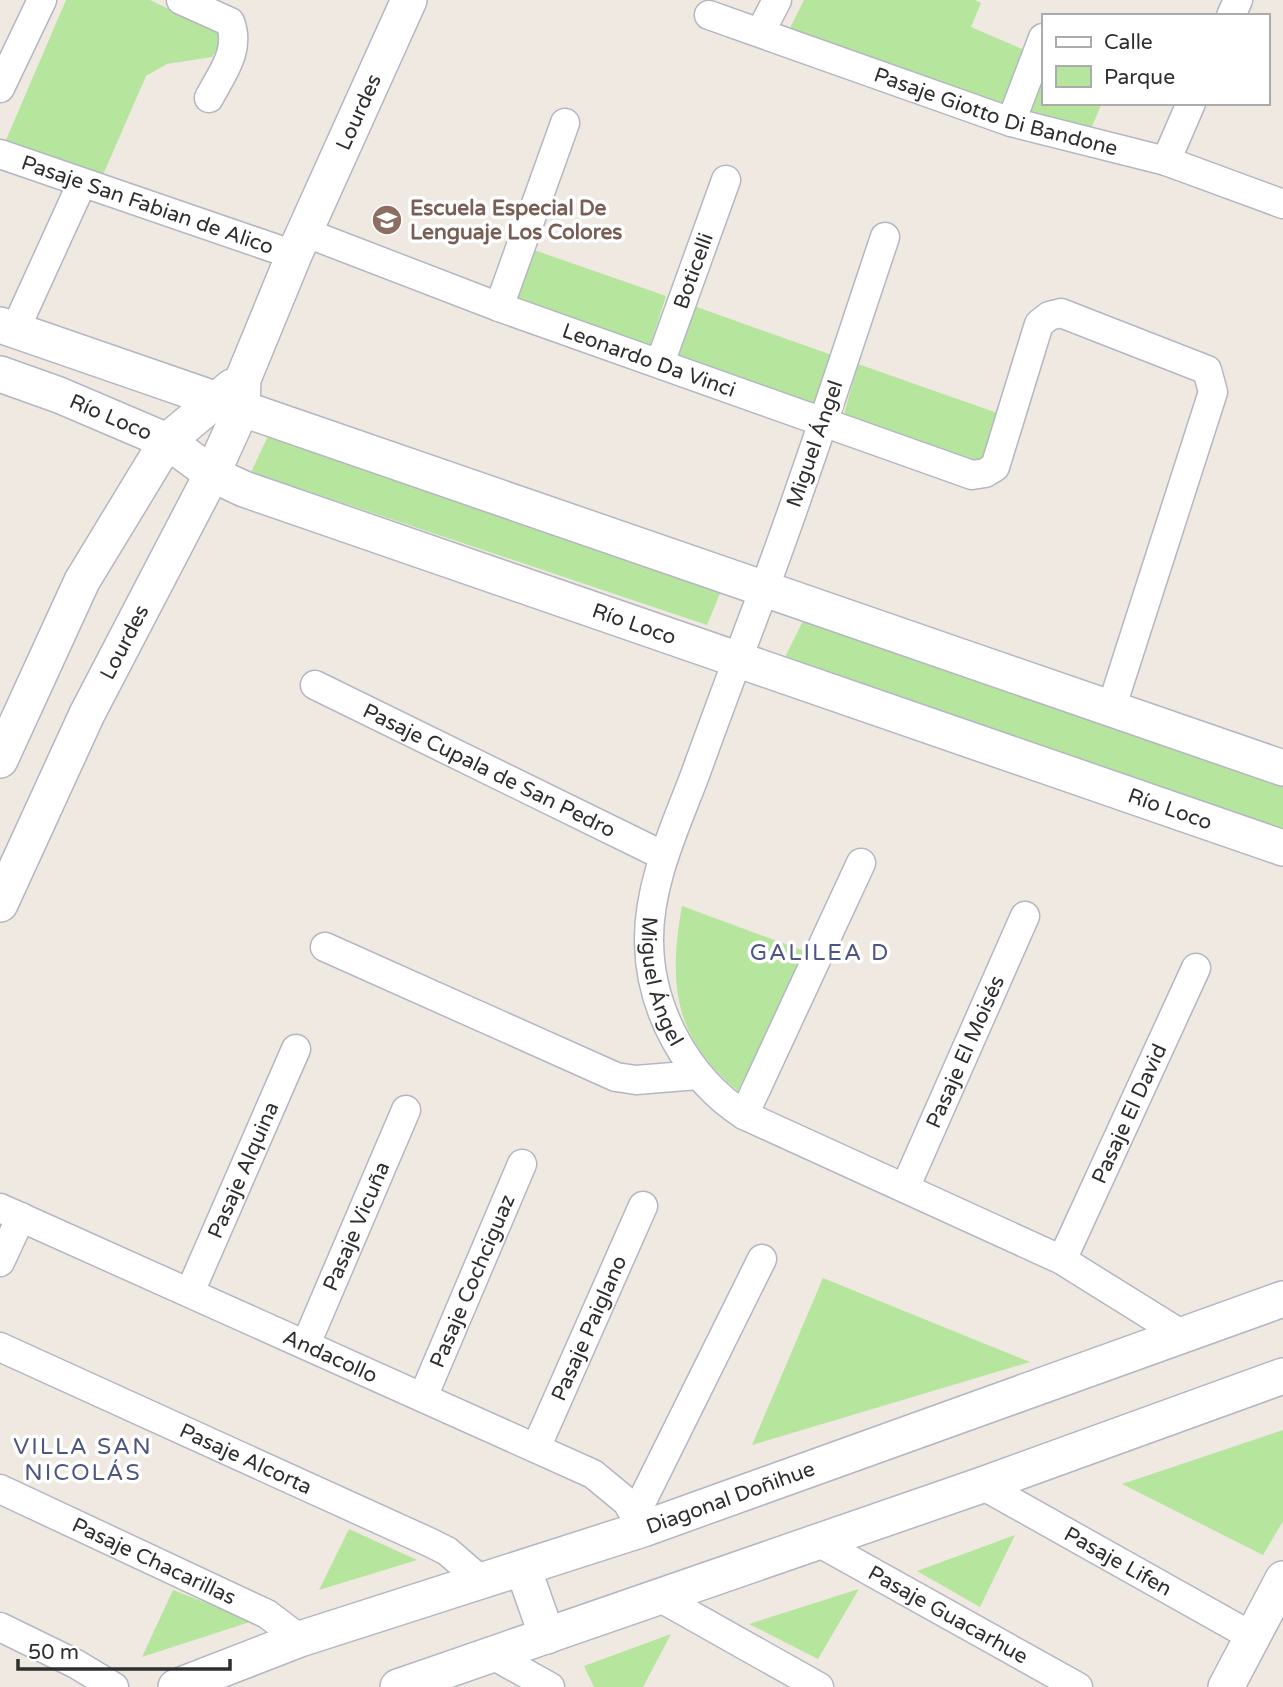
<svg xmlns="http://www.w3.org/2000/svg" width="1283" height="1687" viewBox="0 0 1283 1687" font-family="'Varela Round',sans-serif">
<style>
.green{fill:#b6e59e}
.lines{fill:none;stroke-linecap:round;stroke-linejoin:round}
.minor-casing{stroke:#b4b7c1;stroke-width:31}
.tertiary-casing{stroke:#b4b7c1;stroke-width:38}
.minor{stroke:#fff;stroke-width:28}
.tertiary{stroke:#fff;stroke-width:35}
.labels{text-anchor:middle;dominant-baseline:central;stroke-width:7;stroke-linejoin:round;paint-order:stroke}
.street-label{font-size:21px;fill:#2e2e2e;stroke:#fff}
.education-label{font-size:21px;font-weight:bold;fill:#785e54;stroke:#fff;text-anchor:start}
.neighbourhood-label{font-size:23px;letter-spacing:2px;fill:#4d5680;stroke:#fff}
</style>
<rect width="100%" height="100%" fill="#efe9e1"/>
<path class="green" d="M 66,0 L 150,0 L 225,36 L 212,57 L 167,64 L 146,76 L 99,184 L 0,154 Z
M 804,0 L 975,0 L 981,3 L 971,27 L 1031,53 L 1004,108 L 787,34 Z
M 1043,69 L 1043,103 L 1102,103 L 1090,131 L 1024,111 Z
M 531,249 L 666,296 L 650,346 L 514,298 Z
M 691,305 L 832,355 L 813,404 L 678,356 Z
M 858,364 L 1003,415 L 990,466 L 844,414 Z
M 269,434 L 723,586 L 707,625 L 251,472 Z
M 804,619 L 1283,784 L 1283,829 L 785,657 Z
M 682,906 L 807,952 L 738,1091 C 674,1038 668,985 682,906 Z
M 823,1278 L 1030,1362 L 752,1445 Z
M 1283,1430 L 1283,1521 L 1263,1555 L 1122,1484 Z
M 349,1529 L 417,1560 L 319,1590 Z
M 1015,1535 L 980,1607 L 917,1571 Z
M 859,1589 L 818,1659 L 749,1624 Z
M 173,1590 L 253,1621 L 142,1657 Z
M 671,1634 L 643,1687 L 594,1687 L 584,1666 Z"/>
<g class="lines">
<g class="minor-casing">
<g id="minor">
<path d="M 181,0 L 230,22 C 241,50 222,73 209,98"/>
<path id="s1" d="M 709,15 L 1011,122 L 1166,161 L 1283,204"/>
<path d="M 1231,16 L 1238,0"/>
<path d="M 761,31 L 777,0"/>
<path d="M 0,88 L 42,0"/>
<path d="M 1011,122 L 1043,38"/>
<path id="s2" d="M 0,154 L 294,255"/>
<path d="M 1166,161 L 1191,103"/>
<path id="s3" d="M 304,232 L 499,307 L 972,475 L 985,473 L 995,467 L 1039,324 L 1049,316 L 1061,313 L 1207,370 L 1213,392 L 1111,709"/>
<path id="s4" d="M 885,237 C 845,356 807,475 763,592 C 740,653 717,714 695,775 C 675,828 648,884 649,942 C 650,1010 687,1078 744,1115 L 1062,1260 L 1184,1336"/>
<path d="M 499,307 L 565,123"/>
<path d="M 15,330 L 82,183"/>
<path id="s5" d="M 660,363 L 726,180"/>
<path id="s6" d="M 315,685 L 664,856"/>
<path d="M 325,947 L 616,1077 L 636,1080 L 698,1075"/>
<path d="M 744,1115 L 861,863"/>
<path id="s7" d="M 905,1188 L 1025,916"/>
<path id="s8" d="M 0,1208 L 593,1474 L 627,1502 L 643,1529"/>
<path id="s9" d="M 1062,1260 L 1196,968"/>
<path d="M 0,1262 L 21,1217"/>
<path id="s10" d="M 190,1292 L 296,1049"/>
<path id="s11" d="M 306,1344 L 406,1110"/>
<path id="s12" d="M 0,1347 L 431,1543 L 447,1551 L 483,1582"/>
<path id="s13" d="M 423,1397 L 522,1164"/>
<path id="s14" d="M 536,1448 L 643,1206"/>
<path id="s15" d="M 982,1485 L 1253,1637"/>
<path id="s16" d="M 0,1489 L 267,1614 L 300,1639"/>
<path d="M 636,1513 L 762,1259"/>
<path id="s17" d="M 818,1542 L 1078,1687"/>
<path d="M 659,1597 L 819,1687"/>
<path d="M 0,1627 L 76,1664 L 114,1687"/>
<path d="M 491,1654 L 550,1687"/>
</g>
</g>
<g class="tertiary-casing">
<g id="tertiary">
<path d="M 0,325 L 1283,768"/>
<path id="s18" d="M 0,374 L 59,395 L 167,441 L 212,474 L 244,489 L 1283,848"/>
<path d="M 0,760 L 82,581 L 167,441 L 232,387"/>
<path id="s19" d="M 0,904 L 87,714 L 212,474 L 242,408 L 243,379 L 294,255 L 409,0"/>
<path d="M 523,1568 L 547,1636"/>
<path id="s20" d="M 176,1687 L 300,1639 L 643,1529 L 1283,1299"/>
<path d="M 398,1687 L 982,1485 L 1283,1376"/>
<path d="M 1226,1687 L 1283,1579"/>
</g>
</g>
<use href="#minor" class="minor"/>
<use href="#tertiary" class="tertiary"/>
</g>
<defs>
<g id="school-disc" transform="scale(1.575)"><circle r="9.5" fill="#8d6e63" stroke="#fff"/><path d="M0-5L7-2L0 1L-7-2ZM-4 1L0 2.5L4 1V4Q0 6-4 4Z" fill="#fff"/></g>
</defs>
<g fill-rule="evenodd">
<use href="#school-disc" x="387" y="220"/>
</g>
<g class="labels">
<g class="street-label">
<text stroke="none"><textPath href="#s1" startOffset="303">Pasaje Giotto Di Bandone</textPath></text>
<text stroke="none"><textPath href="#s19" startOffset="872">Lourdes</textPath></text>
<text stroke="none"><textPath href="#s2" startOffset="156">Pasaje San Fabian de Alico</textPath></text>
<text stroke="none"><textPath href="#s5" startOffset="98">Boticelli</textPath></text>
<text stroke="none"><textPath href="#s3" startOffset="368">Leonardo Da Vinci</textPath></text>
<text stroke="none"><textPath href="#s18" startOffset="119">Río Loco</textPath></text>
<text transform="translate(815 444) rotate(-71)">Miguel Ángel</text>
<text stroke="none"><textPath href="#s18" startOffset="684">Río Loco</textPath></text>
<text stroke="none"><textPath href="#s19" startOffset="290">Lourdes</textPath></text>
<text stroke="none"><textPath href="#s6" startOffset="194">Pasaje Cupala de San Pedro</textPath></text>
<text stroke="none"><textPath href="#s18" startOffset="1251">Río Loco</textPath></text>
<text stroke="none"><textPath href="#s4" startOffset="786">Miguel Ángel</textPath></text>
<text stroke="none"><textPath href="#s7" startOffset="149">Pasaje El Moisés</textPath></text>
<text stroke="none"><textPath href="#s9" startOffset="161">Pasaje El David</textPath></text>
<text stroke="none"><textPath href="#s10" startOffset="133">Pasaje Alquina</textPath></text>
<text stroke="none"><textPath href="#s11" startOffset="128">Pasaje Vicuña</textPath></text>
<text stroke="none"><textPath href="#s13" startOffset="126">Pasaje Cochciguaz</textPath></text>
<text stroke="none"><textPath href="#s14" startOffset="131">Pasaje Paiglano</textPath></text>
<text stroke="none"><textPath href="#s8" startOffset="362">Andacollo</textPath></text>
<text stroke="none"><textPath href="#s12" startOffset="270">Pasaje Alcorta</textPath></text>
<text stroke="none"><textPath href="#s20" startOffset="586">Diagonal Doñihue</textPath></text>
<text stroke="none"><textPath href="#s16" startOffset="170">Pasaje Chacarillas</textPath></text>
<text stroke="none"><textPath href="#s15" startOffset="156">Pasaje Lifen</textPath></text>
<text stroke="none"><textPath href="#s17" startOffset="149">Pasaje Guacarhue</textPath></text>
</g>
<g class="education-label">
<text x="410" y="208">Escuela Especial De<tspan x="410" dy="24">Lenguaje Los Colores</tspan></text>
</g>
<g class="neighbourhood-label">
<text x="820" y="953">GALILEA D</text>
<text x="83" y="1447">VILLA SAN<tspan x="83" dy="26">NICOLÁS</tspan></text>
</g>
</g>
<rect x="1042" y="14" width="228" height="91" fill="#ffffff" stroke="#ababab" stroke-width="2"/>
<rect x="1056" y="37" width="35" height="10" fill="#ffffff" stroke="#ababab" stroke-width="2"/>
<text x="1104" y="49" font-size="21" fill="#2e2e2e">Calle</text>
<rect x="1056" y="66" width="35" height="21" fill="#b6e59e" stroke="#ababab" stroke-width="2"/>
<text x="1104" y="84" font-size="21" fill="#2e2e2e">Parque</text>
<path d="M18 1659v10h212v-10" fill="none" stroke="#2e2e2e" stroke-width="3.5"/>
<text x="28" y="1659" font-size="21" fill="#2e2e2e" stroke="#ffffff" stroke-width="5" paint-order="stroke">50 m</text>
</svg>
